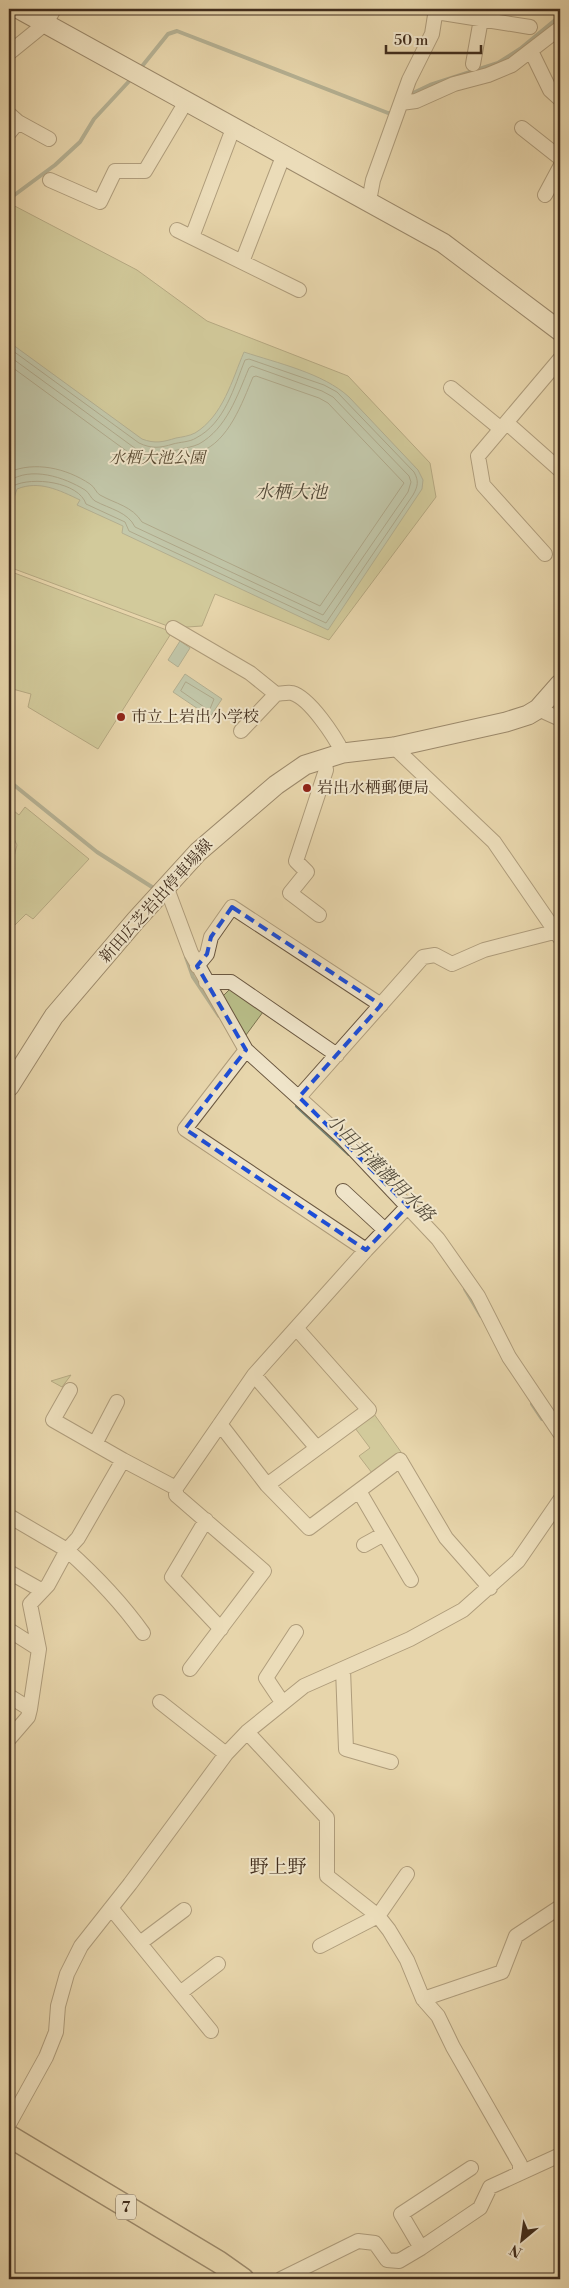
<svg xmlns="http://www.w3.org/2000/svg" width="569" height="2288" viewBox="0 0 569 2288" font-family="'Libre Bodoni','Noto Serif JP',serif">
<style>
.green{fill:#b8bd88;stroke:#7c7552}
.water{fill:#97b9ab;stroke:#758172}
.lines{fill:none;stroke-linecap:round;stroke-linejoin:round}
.shore{stroke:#6c7364;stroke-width:1}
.stream{stroke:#758172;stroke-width:4}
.street-casing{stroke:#6a5740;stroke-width:16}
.secondary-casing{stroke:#412d1c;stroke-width:21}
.primary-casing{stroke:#412d1c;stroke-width:24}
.street{stroke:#efe4c9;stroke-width:14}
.secondary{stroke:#efe4c9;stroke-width:19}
.primary{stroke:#e7d6ac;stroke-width:21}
.marked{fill:none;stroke:#1d4ed8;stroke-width:4;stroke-dasharray:10 6;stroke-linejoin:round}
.poi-dot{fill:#8f2418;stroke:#efe4c9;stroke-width:2}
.labels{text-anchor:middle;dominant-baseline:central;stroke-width:4;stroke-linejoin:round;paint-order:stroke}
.shield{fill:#efe4c9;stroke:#756450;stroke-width:1}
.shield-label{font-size:15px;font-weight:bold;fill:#412d1c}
.park-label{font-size:16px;font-style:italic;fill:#594a32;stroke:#efe4c9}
.poi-label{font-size:16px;fill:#412d1c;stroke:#efe4c9;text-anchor:start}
.street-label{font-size:16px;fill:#412d1c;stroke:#efe4c9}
.water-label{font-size:18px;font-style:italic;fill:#524939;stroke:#efe4c9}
.quarter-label{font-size:19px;fill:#412d1c;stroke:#efe4c9}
</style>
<rect width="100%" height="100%" fill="#e7d6ac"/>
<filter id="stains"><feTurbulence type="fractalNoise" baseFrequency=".004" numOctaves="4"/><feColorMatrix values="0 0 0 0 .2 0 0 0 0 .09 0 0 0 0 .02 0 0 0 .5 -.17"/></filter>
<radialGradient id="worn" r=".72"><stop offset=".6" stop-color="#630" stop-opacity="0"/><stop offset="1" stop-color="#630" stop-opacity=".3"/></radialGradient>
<path class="green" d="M 9,203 L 137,270 L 207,321 L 348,376 L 430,463 L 436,497 L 329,640 L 215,594 L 202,626 L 173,628 L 9,567 Z
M 9,571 L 172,632 L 98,749 L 28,707 L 31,694 L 9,688 Z
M 9,807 L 19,815 L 25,807 L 89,859 L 33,919 L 26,914 L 13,927 L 9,924 L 9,876 L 17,845 L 9,829 Z
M 230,989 L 263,1012 L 246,1035 L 223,996 Z
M 71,1375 L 62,1387 L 51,1381 Z
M 374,1414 L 401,1452 L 372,1473 L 359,1456 L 370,1448 L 355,1428 Z"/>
<path class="water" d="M 9,342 L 142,439 C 155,444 163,442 176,438 C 182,437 189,436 195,433 C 223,416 232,380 244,352 C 277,363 323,373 349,397 L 418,470 L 423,480 L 422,489 L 328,630 L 122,533 L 123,526 L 77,505 L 80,500 C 59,490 39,480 17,489 L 9,512 Z
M 180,641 L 190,648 L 178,667 L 168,660 Z
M 185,674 L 222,699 L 210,717 L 173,692 Z"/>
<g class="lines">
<path class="shore" d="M 9,348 L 139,443 C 152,449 160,448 173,444 C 180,442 190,442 196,438 C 225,423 234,387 245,360 L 249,359 L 324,385 L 337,392 L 414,472 C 419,481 418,486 413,495 L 326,623 L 129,531 L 125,522 L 86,504 C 79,482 32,476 13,486 L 9,495
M 9,356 L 136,449 C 151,456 162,454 177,450 C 184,448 193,447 199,444 C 227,428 237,396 249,368 L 252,366 L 322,391 L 333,397 L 409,476 L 411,482 L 408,492 L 323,615 L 135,527 C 128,512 110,509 95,501 C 90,498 90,493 85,490 C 64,477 31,466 9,481
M 9,365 L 132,455 C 147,463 160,462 177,457 C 185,456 193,454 200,452 C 229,441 242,403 253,377 L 256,376 L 319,398 L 328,403 L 404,483 L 320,606 L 142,522 C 132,506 116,504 100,495 C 96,493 95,487 90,484 C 66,468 35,461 9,472
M 186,682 L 214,699 L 210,709 L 207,709 L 181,691 Z"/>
<path class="stream" d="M 139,70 L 168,34 L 177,31 L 388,113 L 394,113
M 410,96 L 411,94 L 430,85 L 498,63 L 520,49 L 560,16
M 9,199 L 55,165 L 80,142 L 94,119 L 133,77
M 9,781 L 97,852 L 152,887
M 9,836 L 13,845 L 9,871
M 186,957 L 193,977 L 219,1016
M 297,1106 L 349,1154
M 465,1289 L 481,1316
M 532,1404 L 542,1419"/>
<g class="street-casing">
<path id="street" d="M 436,12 L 530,27
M 531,51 L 550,90 L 560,99
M 9,53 L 46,23 L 54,9
M 473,64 L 481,19
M 401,103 L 416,101 L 454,84 L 488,75 L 512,65 L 560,28
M 9,114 L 18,122 L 49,139
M 522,128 L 560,158
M 9,133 L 18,122
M 50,180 L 100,202 L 115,171 L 145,171 L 187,100
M 545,195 L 560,167
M 369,201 L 373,180 L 409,80 L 432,34 L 436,9
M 177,230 L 299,290
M 192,237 L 234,126
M 242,262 L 284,154
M 451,388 L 501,429
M 507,423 L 560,470
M 545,554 L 483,485 L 478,456 L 560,359
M 173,628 L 250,673 L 276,694 C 280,694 287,692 292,693 C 310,698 335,737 343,753
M 538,709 L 560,719
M 241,731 L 276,694
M 394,747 L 494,842 L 560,938
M 166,886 L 191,953 L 246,1050 L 341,1136 L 438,1239 L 478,1296 L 509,1357 L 560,1433
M 319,915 L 290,893 L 307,872 L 296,861 L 326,770 L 324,758
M 197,966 L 207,954 L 211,937 L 232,907 L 381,1005
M 206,982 L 231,982 L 337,1055
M 299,1097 L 423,957 L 435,955 L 452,964 L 484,950 L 554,932
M 343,1191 L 385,1230
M 366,1250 L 408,1206
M 254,1375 L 317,1448
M 70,1390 L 53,1420 L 123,1460
M 220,1424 L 267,1485 L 369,1410 L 297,1329
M 95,1444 L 117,1402
M 267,1485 L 309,1528 L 400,1460 L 446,1538 L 490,1588
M 176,1488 L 176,1495 L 264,1571 L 190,1669
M 359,1491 L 411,1580
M 9,1516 L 67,1550 L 78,1538 L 123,1460 L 176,1488 L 254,1375 L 366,1250 L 185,1129 L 246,1050
M 206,1520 L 172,1577 L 221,1629
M 364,1545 L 384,1534
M 9,1572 L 41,1590
M 9,1630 L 39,1649
M 343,1669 L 346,1749 L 391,1762
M 9,1696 L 30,1709 L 28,1717 L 9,1739
M 160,1702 L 226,1754
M 282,1702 L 266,1678 L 296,1632
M 30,1709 L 39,1649 L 30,1604 L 48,1585 L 67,1550 C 96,1576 121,1602 143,1633
M 247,1732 L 327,1818 L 327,1876 L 378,1916 L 389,1930 L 407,1960 L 423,1999 L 438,2016 L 453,2047 L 520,2164 L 520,2172
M 111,1908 L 211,2031
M 140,1943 L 184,1910
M 320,1946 L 378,1916 L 407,1874
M 180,1993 L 218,1964
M 423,1999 L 502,1972 L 516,1936 L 560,1907
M 9,2124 L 46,2057 L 56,2032 L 58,2006 L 67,1974 L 81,1946 L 130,1884 L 226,1754 L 247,1732 L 304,1686 L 410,1639 L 463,1610 L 518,1561 L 560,1500
M 421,2248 L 401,2214 L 471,2168
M 281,2279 L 358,2241 L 375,2243 L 387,2260 L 399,2261 L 421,2248 L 480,2208 L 490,2187 L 560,2155"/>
</g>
<g class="secondary-casing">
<path id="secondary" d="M 19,9 L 443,243 L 560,331
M 9,1087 L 54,1016 L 136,920 L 198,852 L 276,785 L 305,765 L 343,753 L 394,747 L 506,722 L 528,715 L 538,709 L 560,684"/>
</g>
<g class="primary-casing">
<path id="primary" d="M 9,2136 L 219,2262 L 243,2279"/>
</g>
<use href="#street" class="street"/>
<use href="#secondary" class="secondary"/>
<use href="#primary" class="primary"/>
</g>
<path d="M0 0H569V2288H0ZM 232,907 L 381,1005 L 299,1097 L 408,1206 L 366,1250 L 185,1129 L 246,1050 L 197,966 L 207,954 L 211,937 Z" fill="#e7d6ac" fill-opacity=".55" fill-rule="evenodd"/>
<path class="marked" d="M 232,907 L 381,1005 L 299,1097 L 408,1206 L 366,1250 L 185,1129 L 246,1050 L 197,966 L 207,954 L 211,937 Z"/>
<g class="poi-dot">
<circle cx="121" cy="717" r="5"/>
<circle cx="307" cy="788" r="5"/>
</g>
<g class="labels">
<rect class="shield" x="116" y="2194.5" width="20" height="25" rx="4"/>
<g class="shield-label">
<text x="126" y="2207">7</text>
</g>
<g class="park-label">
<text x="157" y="458">水栖大池公園</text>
</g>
<g class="poi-label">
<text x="131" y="717">市立上岩出小学校</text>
<text x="317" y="788">岩出水栖郵便局</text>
</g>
<g class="street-label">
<text transform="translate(156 901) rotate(-48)">新田広芝岩出停車場線</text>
</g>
<g class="water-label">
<text x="291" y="492">水栖大池</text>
<text transform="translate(380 1168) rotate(45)">小田井灌漑用水路</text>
</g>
<g class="quarter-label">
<text x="278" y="1867">野上野</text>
</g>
</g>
<rect width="569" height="2288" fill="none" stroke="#e7d6ac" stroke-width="30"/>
<rect x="10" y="10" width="549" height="2268" fill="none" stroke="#412d1c" stroke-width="2.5"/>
<rect x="15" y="15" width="539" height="2258" fill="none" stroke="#412d1c"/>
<g transform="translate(522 2240) rotate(209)" stroke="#efe4c9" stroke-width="4" paint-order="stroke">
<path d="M0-4L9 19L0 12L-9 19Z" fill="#412d1c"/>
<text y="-8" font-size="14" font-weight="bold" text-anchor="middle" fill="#412d1c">N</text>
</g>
<path d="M386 45v8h95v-8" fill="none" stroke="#412d1c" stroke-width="2.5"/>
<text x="394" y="45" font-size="15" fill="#412d1c" stroke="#efe4c9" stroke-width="4" paint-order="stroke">50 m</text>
<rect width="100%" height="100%" filter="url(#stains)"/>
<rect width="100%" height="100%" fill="url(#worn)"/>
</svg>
